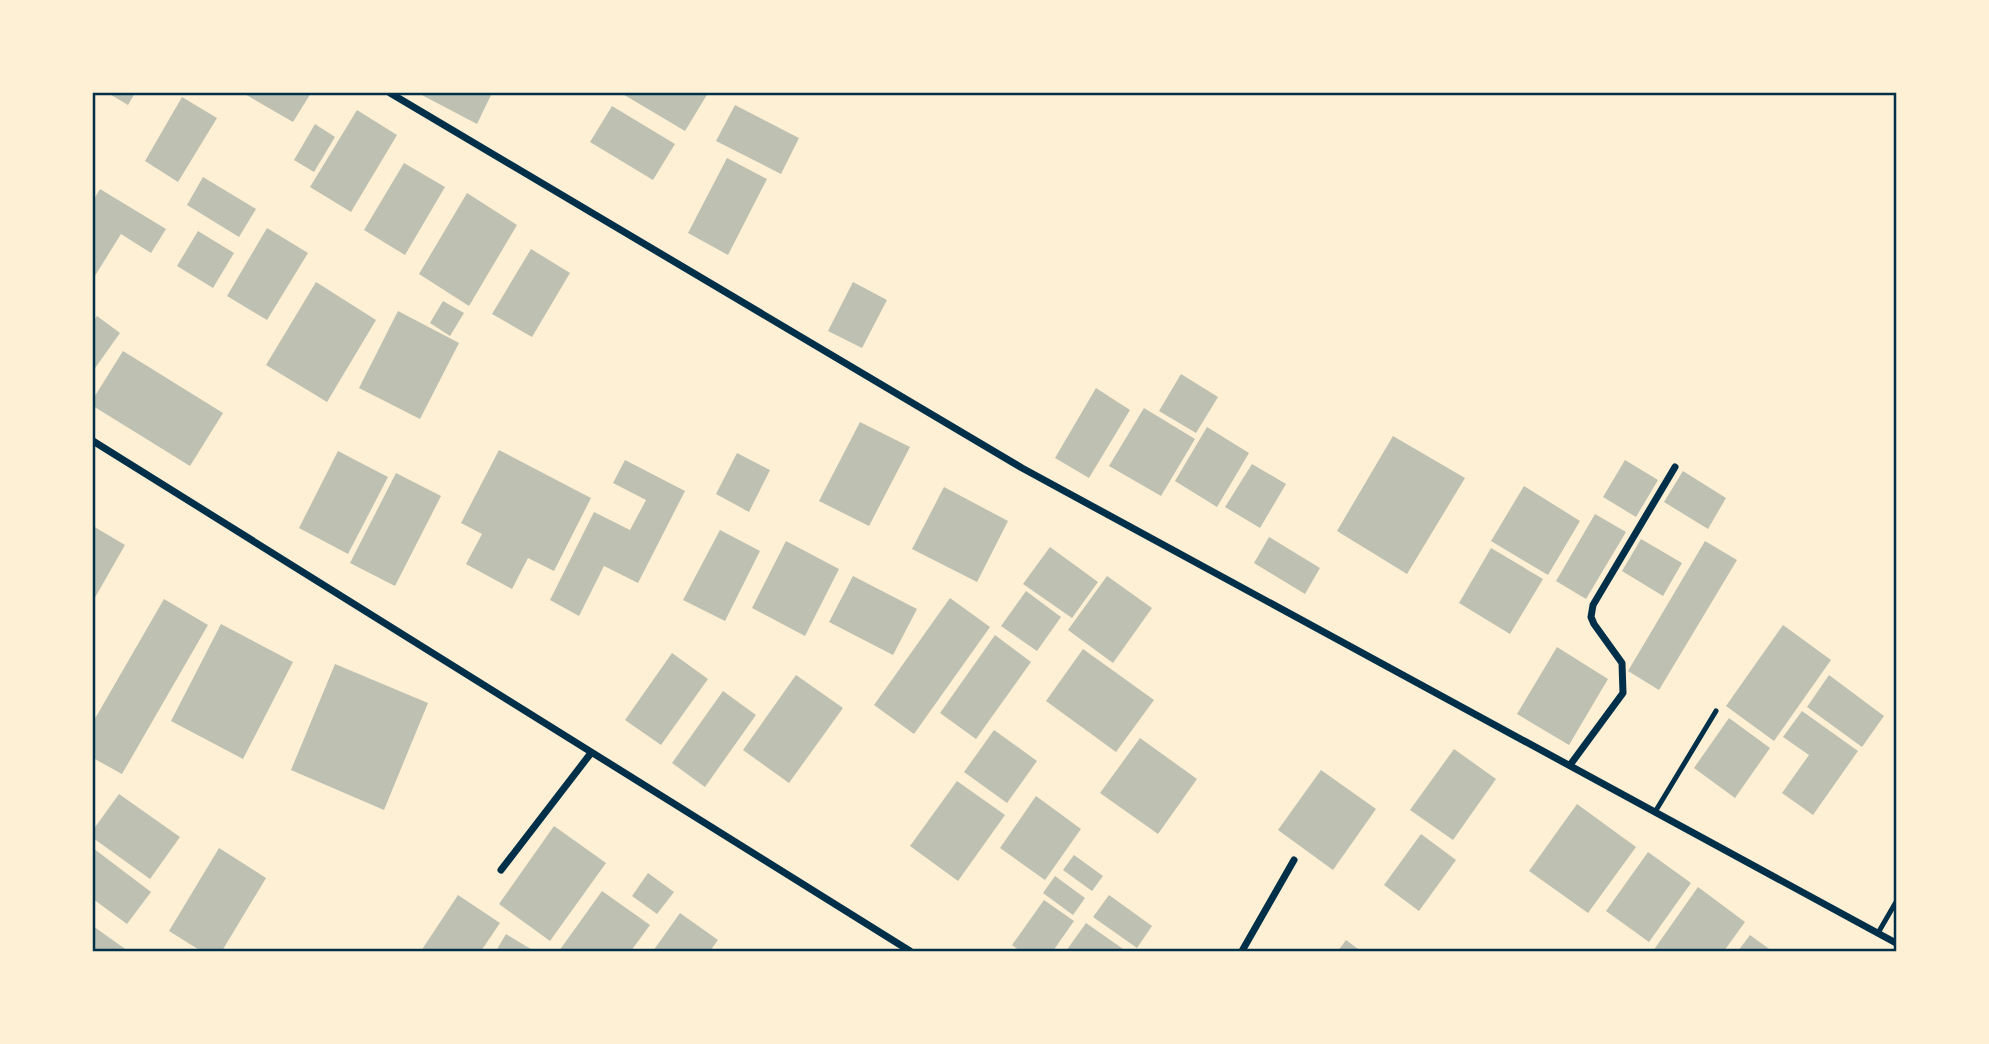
<svg xmlns="http://www.w3.org/2000/svg" width="1989" height="1044" viewBox="0 0 1989 1044" font-family="'Crimson Pro',serif">
<style>
.building{fill:#bec0b2}
.lines{fill:none;stroke-linecap:round;stroke-linejoin:round}
.service{stroke:#003049;stroke-width:5}
.minor{stroke:#003049;stroke-width:7}
.neatline{fill:none;stroke:#003049;stroke-width:2.5}
</style>
<rect width="100%" height="100%" fill="#fdf0d5"/>
<path class="building" d="M 108,93 L 135,93 L 128,105 Z
M 243,93 L 311,93 L 293,122 Z
M 418,93 L 492,93 L 477,124 Z
M 621,93 L 708,93 L 685,131 Z
M 182,97 L 217,118 L 178,182 L 145,161 Z
M 735,105 L 799,138 L 781,174 L 716,141 Z
M 612,106 L 675,144 L 653,180 L 590,142 Z
M 357,110 L 397,135 L 351,212 L 310,187 Z
M 315,124 L 335,137 L 314,172 L 294,160 Z
M 727,158 L 767,179 L 728,255 L 688,233 Z
M 404,163 L 445,187 L 405,255 L 364,230 Z
M 203,177 L 256,209 L 239,237 L 187,205 Z
M 100,189 L 166,229 L 151,253 L 121,234 L 93,279 L 93,201 Z
M 467,193 L 517,225 L 469,306 L 419,274 Z
M 267,228 L 308,253 L 267,320 L 227,296 Z
M 198,231 L 234,253 L 213,288 L 177,266 Z
M 531,249 L 570,273 L 532,337 L 492,314 Z
M 316,282 L 376,320 L 327,402 L 266,365 Z
M 853,282 L 887,300 L 862,348 L 828,331 Z
M 443,301 L 464,313 L 450,336 L 430,323 Z
M 398,311 L 459,343 L 420,419 L 359,388 Z
M 97,316 L 120,333 L 93,371 L 93,322 Z
M 123,351 L 223,413 L 190,466 L 93,406 L 93,399 Z
M 1181,374 L 1218,397 L 1196,433 L 1159,411 Z
M 1096,388 L 1130,410 L 1089,478 L 1055,458 Z
M 1144,408 L 1195,439 L 1161,496 L 1109,466 Z
M 860,422 L 910,447 L 869,526 L 819,501 Z
M 1207,427 L 1249,453 L 1217,507 L 1175,481 Z
M 1393,436 L 1465,478 L 1407,574 L 1337,531 Z
M 499,450 L 591,498 L 554,571 L 528,558 L 512,589 L 466,564 L 482,534 L 461,523 Z
M 338,451 L 388,477 L 348,554 L 299,528 Z
M 737,453 L 770,470 L 749,512 L 716,494 Z
M 625,460 L 685,491 L 638,583 L 604,566 L 579,616 L 550,600 L 594,512 L 630,530 L 646,500 L 613,483 Z
M 1625,460 L 1658,480 L 1636,517 L 1603,497 Z
M 1252,464 L 1286,484 L 1260,528 L 1225,507 Z
M 1683,471 L 1726,498 L 1708,529 L 1664,502 Z
M 396,473 L 441,496 L 395,586 L 350,563 Z
M 1524,486 L 1580,521 L 1548,575 L 1491,541 Z
M 944,487 L 1008,521 L 977,582 L 912,549 Z
M 1595,514 L 1626,532 L 1586,599 L 1556,581 Z
M 93,526 L 125,545 L 93,601 Z
M 720,530 L 760,551 L 725,621 L 683,600 Z
M 1269,537 L 1320,568 L 1305,594 L 1254,563 Z
M 1641,539 L 1682,563 L 1663,596 L 1622,571 Z
M 786,541 L 839,569 L 805,636 L 752,608 Z
M 1705,541 L 1737,560 L 1659,690 L 1628,671 Z
M 1050,547 L 1098,582 L 1072,618 L 1023,584 Z
M 1491,548 L 1543,579 L 1510,634 L 1459,603 Z
M 853,576 L 917,609 L 893,655 L 829,622 Z
M 1107,576 L 1152,608 L 1113,663 L 1068,630 Z
M 1026,591 L 1061,617 L 1037,651 L 1001,626 Z
M 950,598 L 990,627 L 914,734 L 874,705 Z
M 164,599 L 208,625 L 122,774 L 93,758 L 93,722 Z
M 221,624 L 293,662 L 243,759 L 171,721 Z
M 1783,625 L 1831,660 L 1774,741 L 1726,706 Z
M 995,635 L 1031,662 L 976,739 L 940,713 Z
M 1557,647 L 1608,679 L 1569,745 L 1517,714 Z
M 1083,649 L 1154,700 L 1116,752 L 1046,701 Z
M 672,653 L 708,679 L 661,745 L 625,720 Z
M 335,664 L 428,703 L 384,810 L 291,770 Z
M 796,675 L 843,708 L 789,783 L 743,750 Z
M 1829,675 L 1884,716 L 1862,747 L 1807,707 Z
M 723,691 L 756,715 L 705,787 L 672,763 Z
M 1802,711 L 1858,751 L 1813,815 L 1782,793 L 1809,755 L 1783,737 Z
M 1729,718 L 1770,748 L 1735,798 L 1694,768 Z
M 994,730 L 1037,761 L 1007,803 L 964,772 Z
M 1140,738 L 1197,779 L 1158,834 L 1100,793 Z
M 1454,749 L 1496,779 L 1453,840 L 1410,810 Z
M 1321,770 L 1376,809 L 1333,870 L 1278,830 Z
M 957,781 L 1005,815 L 958,881 L 910,846 Z
M 119,794 L 180,837 L 150,879 L 93,838 L 93,830 Z
M 1036,796 L 1081,829 L 1045,880 L 1000,848 Z
M 1577,804 L 1636,847 L 1588,913 L 1529,871 Z
M 554,826 L 606,863 L 550,941 L 499,904 Z
M 1421,834 L 1456,860 L 1419,911 L 1384,885 Z
M 93,848 L 151,892 L 127,924 L 93,899 Z
M 219,848 L 266,878 L 222,951 L 201,951 L 169,931 Z
M 1648,852 L 1691,883 L 1649,942 L 1606,911 Z
M 1074,855 L 1103,876 L 1092,891 L 1063,870 Z
M 648,873 L 674,892 L 657,914 L 632,896 Z
M 1055,876 L 1085,898 L 1073,915 L 1043,893 Z
M 1698,887 L 1745,922 L 1724,951 L 1653,951 Z
M 602,891 L 650,925 L 631,951 L 559,951 Z
M 458,895 L 500,923 L 481,951 L 421,951 Z
M 1109,895 L 1152,926 L 1137,948 L 1093,917 Z
M 1044,900 L 1074,921 L 1053,951 L 1020,951 L 1012,945 Z
M 680,913 L 718,940 L 710,951 L 653,951 Z
M 1086,923 L 1126,951 L 1066,951 Z
M 93,926 L 128,951 L 93,951 Z
M 506,934 L 534,951 L 496,951 Z
M 1750,935 L 1772,951 L 1738,951 Z
M 1346,940 L 1361,951 L 1338,951 Z"/>
<g class="lines">
<path class="service" d="M 1655,812 L 1716,711
M 1878,933 L 1896,902"/>
<path class="minor" d="M 390,93 L 1022,468 L 1896,943
M 93,441 L 910,951
M 1570,765 L 1623,693 L 1622,663 L 1594,624 L 1591,617 L 1593,605 L 1675,467
M 501,870 L 591,753
M 1242,951 L 1294,860"/>
</g>
<rect width="1989" height="1044" fill="none" stroke="#fdf0d5" stroke-width="189"/>
<rect x="94" y="94" width="1801" height="856" class="neatline"/>
</svg>
